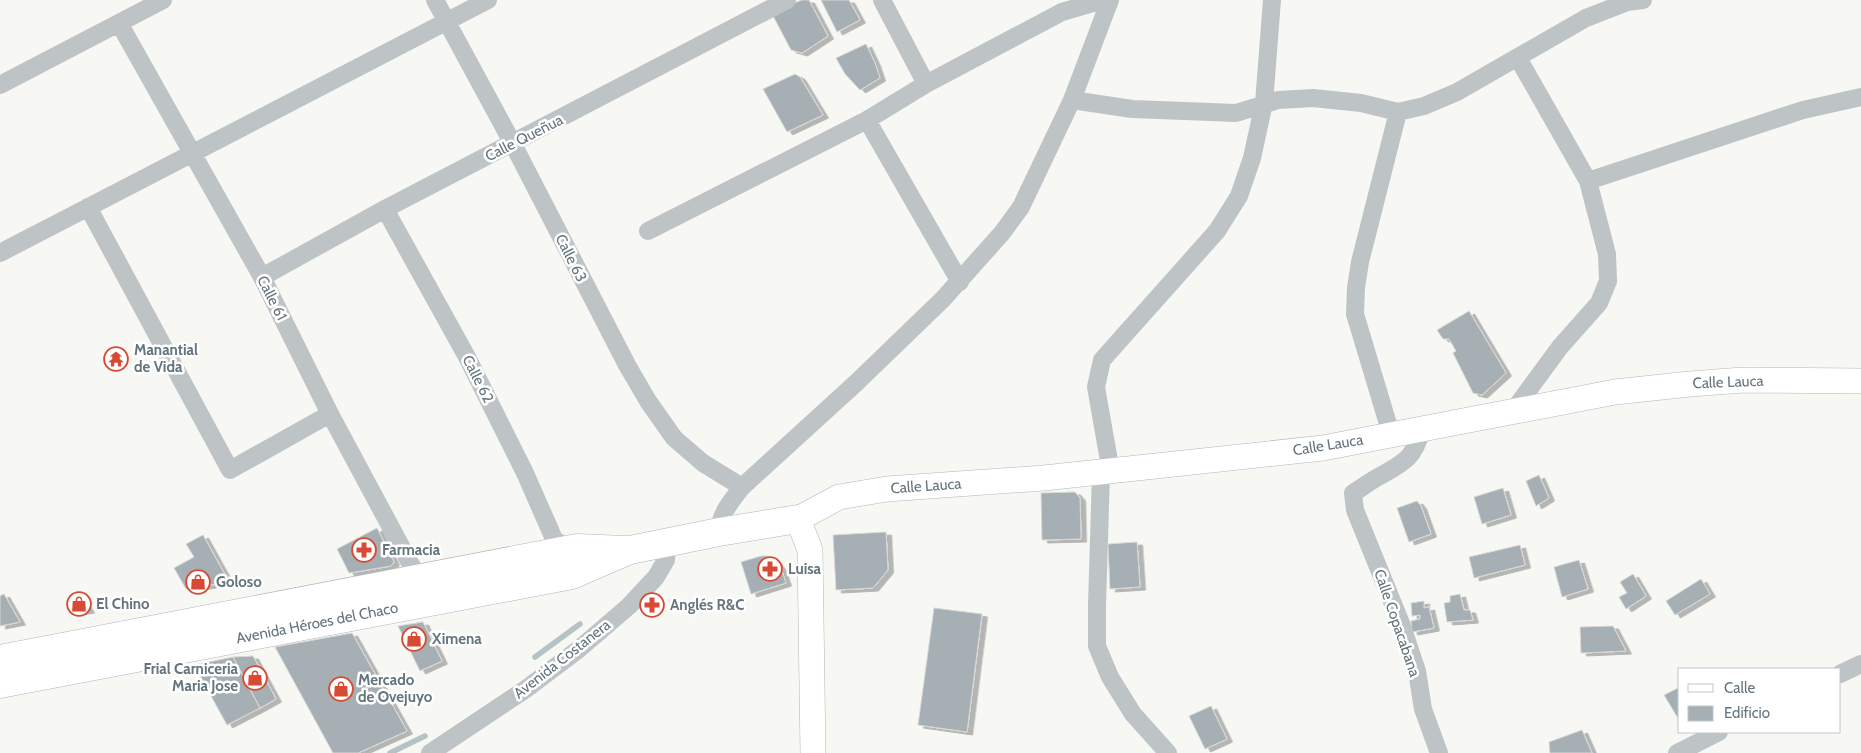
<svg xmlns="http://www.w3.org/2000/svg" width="1861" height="753" viewBox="0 0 1861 753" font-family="Cabin,sans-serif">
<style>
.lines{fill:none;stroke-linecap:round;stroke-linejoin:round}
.stream{stroke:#b6c3c6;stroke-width:5.5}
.building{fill:#a6afb3;stroke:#d9d8d7;filter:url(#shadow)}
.secondary-casing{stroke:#b1b7bb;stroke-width:26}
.primary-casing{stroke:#b0b6b9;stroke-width:29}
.street{stroke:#bec3c6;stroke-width:18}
.secondary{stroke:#fff;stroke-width:25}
.primary{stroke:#fff;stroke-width:28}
.labels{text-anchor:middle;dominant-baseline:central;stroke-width:5;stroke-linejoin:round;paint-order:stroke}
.street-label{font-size:15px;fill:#64757d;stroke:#fff}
.poi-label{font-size:15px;font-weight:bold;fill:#64757d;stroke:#fff;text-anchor:start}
</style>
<defs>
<filter id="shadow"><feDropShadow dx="5.5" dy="3" stdDeviation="0" flood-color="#0004"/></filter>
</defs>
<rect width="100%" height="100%" fill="#f7f7f4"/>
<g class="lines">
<path class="stream" d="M 535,657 L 580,624
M 390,753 L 425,736"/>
</g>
<path class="building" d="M 802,0 L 809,0 L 828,36 L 802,53 L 791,50 L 771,12 Z
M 821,0 L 849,0 L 860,20 L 837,32 Z
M 866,44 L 875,63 L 880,78 L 860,90 L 845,74 L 836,58 Z
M 795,74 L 800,77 L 823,115 L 787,132 L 763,89 Z
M 1469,311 L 1506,373 L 1482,395 L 1473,393 L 1453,353 L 1456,351 L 1449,339 L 1443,339 L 1437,330 Z
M 1539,475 L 1549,498 L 1536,506 L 1526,481 Z
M 1503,488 L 1511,515 L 1482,524 L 1474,497 Z
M 1075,492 L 1080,498 L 1081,539 L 1042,540 L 1041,493 Z
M 1417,501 L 1421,506 L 1431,534 L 1409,542 L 1397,508 Z
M 377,528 L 394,562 L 391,566 L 349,573 L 337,549 Z
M 886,532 L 888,570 L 873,588 L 836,590 L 833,535 Z
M 203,535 L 229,582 L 186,589 L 174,568 L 194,557 L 186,544 Z
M 1137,542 L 1140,587 L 1110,589 L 1108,544 Z
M 1520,545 L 1525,565 L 1474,578 L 1469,557 Z
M 761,556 L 768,556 L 776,561 L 781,568 L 786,583 L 751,594 L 741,562 Z
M 1579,560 L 1588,589 L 1562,597 L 1554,567 Z
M 1633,574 L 1646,596 L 1626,609 L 1619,597 L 1627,593 L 1620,582 Z
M 1701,579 L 1710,594 L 1675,615 L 1666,601 Z
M 78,592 L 89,610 L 77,612 L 69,598 Z
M 4,594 L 20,622 L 0,626 L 0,596 Z
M 1460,594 L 1464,610 L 1470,610 L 1473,620 L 1447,622 L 1444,603 L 1450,602 L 1450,596 Z
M 1424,601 L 1424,608 L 1429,607 L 1434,628 L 1412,632 L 1411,621 L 1420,619 L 1420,615 L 1412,616 L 1411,603 Z
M 934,608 L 982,614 L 967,732 L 918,725 Z
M 423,622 L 442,661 L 420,671 L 398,626 Z
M 1613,626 L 1626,651 L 1581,653 L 1580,627 Z
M 352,633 L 407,731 L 358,753 L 333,753 L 275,647 Z
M 253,656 L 276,699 L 260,708 L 233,657 Z
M 233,657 L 260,708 L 227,725 L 194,665 Z
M 1680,687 L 1680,719 L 1679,720 L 1664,695 Z
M 1211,706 L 1227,739 L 1205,749 L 1189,716 Z
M 1582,730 L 1592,753 L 1550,753 L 1549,742 Z"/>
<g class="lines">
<g class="secondary-casing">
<path id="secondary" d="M 813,753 L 810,550 L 798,519 L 839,497 L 887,489 L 1044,478 L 1323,448 L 1615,392 L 1690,384 L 1743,380 L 1861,381"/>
</g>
<g class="primary-casing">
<path id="primary" d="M 0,659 L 577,548 L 625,550
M 0,684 L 572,575 L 630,550 L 719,532 L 798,519"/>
</g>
<path class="street" d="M 435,0 L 513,144 L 627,365 L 648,401 L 674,438 L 703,463 L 742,487
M 882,0 L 926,84
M 119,23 L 262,277 L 330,414 L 410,563 L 419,577
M 0,85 L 163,0
M 1072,100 L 1132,109 L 1236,113 L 1278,100 L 1313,98 L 1361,103 L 1398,112 L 1424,106 L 1457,92 L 1586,18 L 1627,2 L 1643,0
M 867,120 L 960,282
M 1588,181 L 1803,110 L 1861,97
M 88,207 L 230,470 L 330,414
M 385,209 L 467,357 L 525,473 L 554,539 L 567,549
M 648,231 L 867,120 L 926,84 L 1062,12 L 1103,0
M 0,253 L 488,0
M 262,277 L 385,209 L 787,0
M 1513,411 L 1560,347 L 1599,303 L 1608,281 L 1607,254 L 1588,181 L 1518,58
M 1422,429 C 1414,458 1405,462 1380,476 C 1370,481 1362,488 1353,493 L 1355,510 L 1402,626 L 1417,671 L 1423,709 L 1439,753
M 1391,434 L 1355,314 L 1356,288 L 1360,262 L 1398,112
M 1111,472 L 1096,387 L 1102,360 L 1217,231 L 1239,196 L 1252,158 L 1264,103 L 1272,0
M 1101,473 L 1097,605 L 1097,646 L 1110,677 L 1133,714 L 1168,753
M 719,532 C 720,514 731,501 742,487 L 856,383 L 943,299 L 1002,233 L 1021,207 L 1072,100 L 1110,0
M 1840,674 L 1861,664
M 430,753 L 526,689 L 579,649 L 629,606 L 656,577 L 666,560 L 667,543
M 1677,753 L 1719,732"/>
<use href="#secondary" class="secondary"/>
<use href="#primary" class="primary"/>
</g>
<defs>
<g id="temple-ring" transform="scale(1.25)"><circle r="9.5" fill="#fff" stroke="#d84a33" stroke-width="1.5"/><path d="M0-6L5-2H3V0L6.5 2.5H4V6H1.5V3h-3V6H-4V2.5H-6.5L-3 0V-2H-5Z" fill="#d84a33"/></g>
<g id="pharmacy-ring" transform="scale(1.25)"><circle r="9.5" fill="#fff" stroke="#d84a33" stroke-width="1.5"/><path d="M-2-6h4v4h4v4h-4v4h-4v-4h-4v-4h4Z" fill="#d84a33"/></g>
<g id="shop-ring" transform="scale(1.25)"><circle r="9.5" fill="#fff" stroke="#d84a33" stroke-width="1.5"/><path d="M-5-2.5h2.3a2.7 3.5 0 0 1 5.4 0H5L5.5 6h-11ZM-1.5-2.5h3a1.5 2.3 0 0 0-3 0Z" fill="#d84a33"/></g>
</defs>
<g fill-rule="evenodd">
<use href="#temple-ring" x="116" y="359"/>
<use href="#pharmacy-ring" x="364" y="550"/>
<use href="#pharmacy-ring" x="770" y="569"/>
<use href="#shop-ring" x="198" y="582"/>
<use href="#shop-ring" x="79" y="604"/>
<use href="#pharmacy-ring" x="652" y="605"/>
<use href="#shop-ring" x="414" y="639"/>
<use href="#shop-ring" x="255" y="678"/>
<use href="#shop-ring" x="341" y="689"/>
</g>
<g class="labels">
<g class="street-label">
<text transform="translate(524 138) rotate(-27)">Calle Queñua</text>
<text transform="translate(571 258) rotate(63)">Calle 63</text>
<text transform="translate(272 298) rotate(63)">Calle 61</text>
<text transform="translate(478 379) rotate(63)">Calle 62</text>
<text transform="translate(1728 382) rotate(-2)">Calle Lauca</text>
<text transform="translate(1328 445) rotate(-9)">Calle Lauca</text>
<text transform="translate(926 486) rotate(-4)">Calle Lauca</text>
<text transform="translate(317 623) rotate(-11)">Avenida Héroes del Chaco</text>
<text transform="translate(1397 623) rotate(71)">Calle Copacabana</text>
<text transform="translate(562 659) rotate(-38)">Avenida Costanera</text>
</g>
<g class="poi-label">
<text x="134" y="350">Manantial<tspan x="134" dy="17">de Vida</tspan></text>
<text x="382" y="550">Farmacia</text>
<text x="788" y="569">Luisa</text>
<text x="216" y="582">Goloso</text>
<text x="96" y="604">El Chino</text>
<text x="670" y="605">Anglés R&amp;C</text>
<text x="432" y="639">Ximena</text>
<text x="238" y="669" text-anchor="end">Frial Carniceria<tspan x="238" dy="17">Maria Jose</tspan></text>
<text x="358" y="680">Mercado<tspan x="358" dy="17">de Ovejuyo</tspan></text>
</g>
</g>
<rect x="1678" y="668" width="162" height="65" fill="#ffffff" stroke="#c1c8cb"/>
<rect x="1688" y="684" width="25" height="8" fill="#ffffff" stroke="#c1c8cb"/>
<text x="1724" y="693" font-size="15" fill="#64757d">Calle</text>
<rect x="1688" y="706" width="25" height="15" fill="#a6afb3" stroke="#c1c8cb"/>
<text x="1724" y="718" font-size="15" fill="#64757d">Edificio</text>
</svg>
